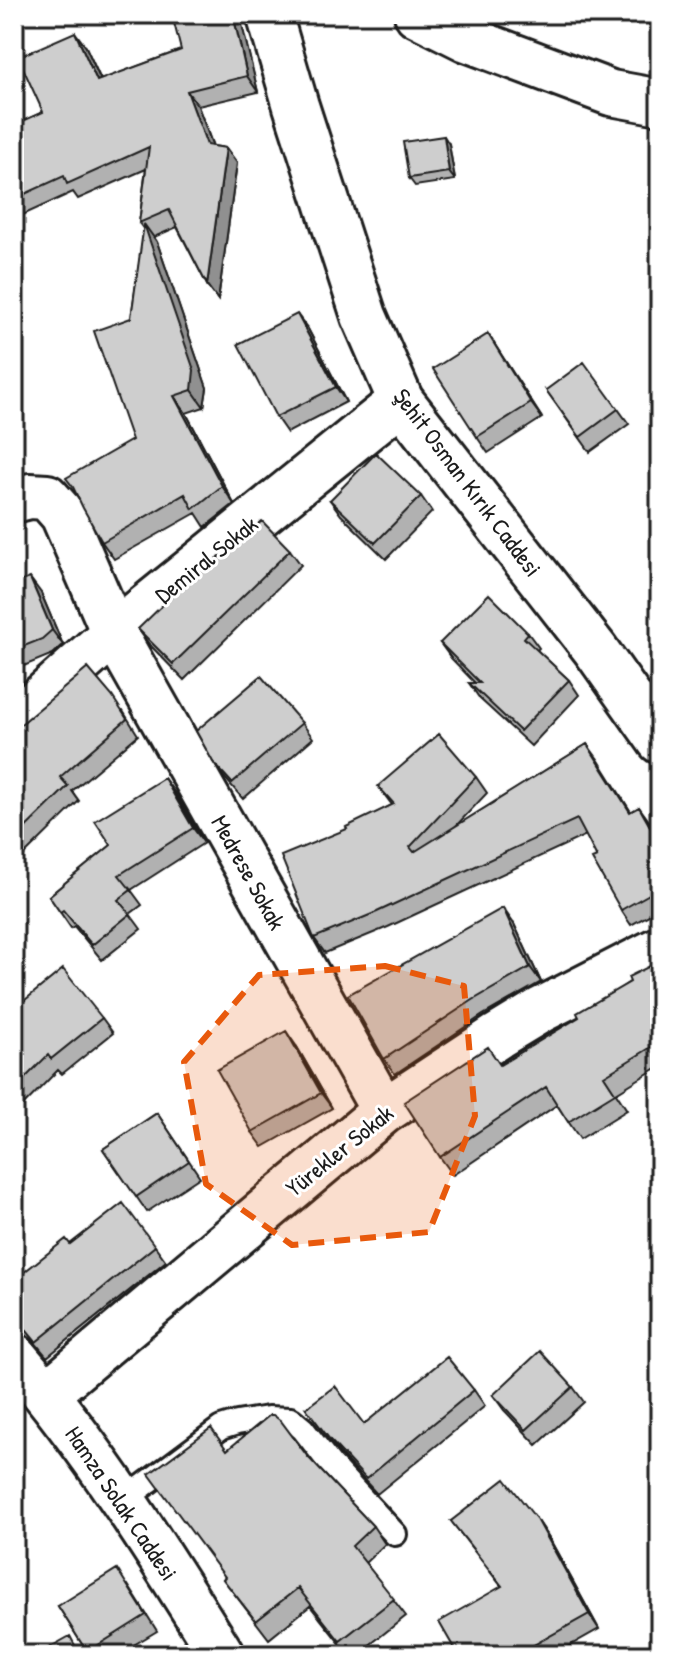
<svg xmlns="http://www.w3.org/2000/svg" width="674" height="1669" viewBox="0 0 674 1669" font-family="'Patrick Hand',sans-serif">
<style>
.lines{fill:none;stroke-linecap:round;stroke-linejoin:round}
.lane-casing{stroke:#1c1c1c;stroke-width:28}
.street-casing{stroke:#1c1c1c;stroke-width:50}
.secondary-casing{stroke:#1c1c1c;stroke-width:50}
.lane{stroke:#fff;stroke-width:22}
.street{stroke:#fff;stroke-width:44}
.secondary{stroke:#fff;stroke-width:44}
.wall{fill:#b1b1b1;stroke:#1c1c1c;stroke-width:2}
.shaded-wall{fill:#909090;stroke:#1c1c1c;stroke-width:2}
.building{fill:#cecece;stroke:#1c1c1c;stroke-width:2}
.marked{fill:#e8590c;fill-opacity:0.2;stroke:#e8590c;stroke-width:6;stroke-dasharray:16 10;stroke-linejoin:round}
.labels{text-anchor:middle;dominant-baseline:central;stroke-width:6;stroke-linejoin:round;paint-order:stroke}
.street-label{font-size:24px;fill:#1c1c1c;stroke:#fff}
</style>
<rect width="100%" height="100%" fill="#fff"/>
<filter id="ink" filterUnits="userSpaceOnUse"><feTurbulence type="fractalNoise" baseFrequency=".0125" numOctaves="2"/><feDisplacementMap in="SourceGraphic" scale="16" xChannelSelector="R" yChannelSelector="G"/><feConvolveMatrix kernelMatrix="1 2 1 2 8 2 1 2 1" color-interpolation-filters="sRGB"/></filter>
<g filter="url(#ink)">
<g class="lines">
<g class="lane-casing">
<path id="lane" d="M 123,1501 L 221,1428 L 237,1423 L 268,1418 L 291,1419 L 303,1429 L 331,1465 L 395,1534"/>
</g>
<g class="street-casing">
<path id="street" d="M 417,14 L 467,39 L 611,93 L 660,102
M 14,500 L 30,496 L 47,497 L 63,515 L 114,633 L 384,1111
M 14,722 L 114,633 L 401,401
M 46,1394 L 384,1111 L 498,1036 L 541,1010 L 660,949"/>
</g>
<g class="secondary-casing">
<path id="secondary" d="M 269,14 L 296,106 L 364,316 L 401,401 L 595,649 L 660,741
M 14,1356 C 93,1448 158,1552 222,1655"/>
</g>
<use href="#lane" class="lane"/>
<use href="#street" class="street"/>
<use href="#secondary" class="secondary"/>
</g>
<path class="wall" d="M 175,14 L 239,14 L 258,92 L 198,106 L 213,146 L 226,148 L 237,163 L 218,300 L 207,285 L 177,227 L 154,237 L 157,242 L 207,388 L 204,407 L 186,413 L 234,504 L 205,527 L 196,513 L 114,559 L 102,542 L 132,440 L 131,318 L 144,230 L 139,223 L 146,169 L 78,199 L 73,192 L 14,219 L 14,125 L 43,112 L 86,47 L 101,80 L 181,50 Z
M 449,144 L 455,180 L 415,186 L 409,178 Z
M 308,329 L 346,402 L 287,433 L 276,417 Z
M 488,334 L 542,418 L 488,453 L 477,437 Z
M 546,390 L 618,409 L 629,424 L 590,452 Z
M 421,496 L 432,512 L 386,559 L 341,515 L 330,500 Z
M 290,550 L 301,565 L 184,680 L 149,644 L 138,629 Z
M 14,584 L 41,593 L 63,645 L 53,654 L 14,670 Z
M 528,633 L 539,648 L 537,650 L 569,680 L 579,695 L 531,746 L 480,699 L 469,683 L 475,683 L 451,658 L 440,643 Z
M 123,711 L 138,735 L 72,791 L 79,801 L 23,856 L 14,847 L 14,730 Z
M 302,723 L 313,738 L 243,799 L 224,777 L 213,762 Z
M 587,744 L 631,812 L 639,807 L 660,840 L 660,909 L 631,925 L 621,910 L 586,835 L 388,927 L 325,953 L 314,938 L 347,829 L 392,805 L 378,786 L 476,777 L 487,793 L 454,828 Z
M 175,793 L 204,843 L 131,890 L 142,905 L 130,914 L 141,929 L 102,960 L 74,926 L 71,928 L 49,896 Z
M 514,924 L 541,982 L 483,1015 L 395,1074 L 384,1059 Z
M 660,961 L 660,1066 L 616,1093 L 627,1110 L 580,1139 L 557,1105 L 453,1175 L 440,1157 L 501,1065 L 579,1017 Z
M 14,1009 L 102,1018 L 113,1033 L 62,1074 L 58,1070 L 14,1115 Z
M 297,1047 L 332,1108 L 263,1147 L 252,1132 Z
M 157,1113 L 200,1177 L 147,1212 L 103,1149 Z
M 70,1244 L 155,1246 L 166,1261 L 47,1357 L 33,1340 L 23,1333 L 14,1322 L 14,1280 Z
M 573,1387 L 584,1402 L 537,1445 L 504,1410 L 493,1395 Z
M 474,1390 L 485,1406 L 377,1494 L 342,1456 L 306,1408 L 364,1424 Z
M 308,1457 L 373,1526 L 385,1544 L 365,1563 L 406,1616 L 357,1655 L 349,1655 L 310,1606 L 269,1639 L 223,1579 Z
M 451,1521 L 538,1521 L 548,1536 L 599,1629 L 553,1655 L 458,1655 L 501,1586 Z
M 128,1585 L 157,1631 L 117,1655 L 89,1655 L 58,1606 Z"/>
<path class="shaded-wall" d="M 233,14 L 239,14 L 240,16 L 258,92 L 247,76 Z
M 75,32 L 86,47 L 108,97 L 97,81 Z
M 187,91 L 198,106 L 218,161 L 207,145 Z
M 444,136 L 449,144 L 455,180 L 449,172 Z
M 226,148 L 237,163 L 218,300 L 207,285 Z
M 144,224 L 157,242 L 207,388 L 204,407 L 192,390 Z
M 297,314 L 308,329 L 346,402 L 336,387 Z
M 488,334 L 498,350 L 542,418 L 531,403 Z
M 174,396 L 186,413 L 234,504 L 222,486 Z
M 30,578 L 41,593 L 63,645 L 52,630 Z
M 587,744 L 598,759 L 641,828 L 630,812 Z
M 164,778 L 175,793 L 204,843 L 193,828 Z
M 639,807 L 650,822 L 660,840 L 660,844 Z
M 503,908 L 514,924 L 541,982 L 530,967 Z
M 286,1031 L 297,1047 L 332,1108 L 321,1093 Z
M 538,1521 L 548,1536 L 599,1629 L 589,1614 Z"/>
<path class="building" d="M 175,14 L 233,14 L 247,76 L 187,91 L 207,145 L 226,148 L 207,285 L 169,210 L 139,223 L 149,147 L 67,184 L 64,176 L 14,199 L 14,125 L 43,112 L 18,57 L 75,32 L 97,81 L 181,50 L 172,15 Z
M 444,136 L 449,172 L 409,178 L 403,142 Z
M 144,224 L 194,370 L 192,390 L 174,396 L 222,486 L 193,509 L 185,494 L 102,542 L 83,508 L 73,487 L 66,478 L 132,440 L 94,331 L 131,318 Z
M 297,314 L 336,387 L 276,417 L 238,344 Z
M 488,334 L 531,403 L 477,437 L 433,369 Z
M 584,362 L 618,409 L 580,437 L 546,390 Z
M 376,453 L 421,496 L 375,543 L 330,500 Z
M 262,521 L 290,550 L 173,664 L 138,629 L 173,595 Z
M 30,578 L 52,630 L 42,639 L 14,650 L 14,584 Z
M 489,594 L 528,633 L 524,638 L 569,680 L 520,731 L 469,683 L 480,683 L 440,643 Z
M 660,631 L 660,645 L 654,635 Z
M 88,668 L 112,696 L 127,719 L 60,777 L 68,786 L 14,839 L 14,730 Z
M 261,676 L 302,723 L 232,783 L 213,762 L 196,731 Z
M 439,734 L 476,777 L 410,847 L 414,852 L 587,744 L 630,812 L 639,807 L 660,844 L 660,888 L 621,910 L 592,859 L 597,857 L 577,819 L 377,912 L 314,938 L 281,856 L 347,829 L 346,827 L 394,804 L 378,786 Z
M 164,778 L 193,828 L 119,875 L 131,890 L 118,900 L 130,914 L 92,945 L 63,910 L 60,912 L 49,896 L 111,845 L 95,821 Z
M 503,908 L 530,967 L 473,1000 L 384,1059 L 348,995 Z
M 660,961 L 660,1033 L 654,1036 L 658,1043 L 604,1076 L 615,1093 L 568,1122 L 546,1087 L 440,1157 L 404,1102 L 488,1047 L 500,1065 L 579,1017 L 577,1013 L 630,982 L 628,977 Z
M 63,969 L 102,1018 L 51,1059 L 48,1055 L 14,1089 L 14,1009 Z
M 286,1031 L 321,1093 L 252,1132 L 217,1070 Z
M 157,1113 L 189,1161 L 136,1197 L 103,1149 Z
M 123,1203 L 155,1246 L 36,1342 L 22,1325 L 14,1319 L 14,1280 L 66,1239 L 70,1244 Z
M 540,1351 L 573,1387 L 526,1430 L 493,1395 Z
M 447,1357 L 474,1390 L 366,1479 L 331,1441 L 306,1408 L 335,1386 L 364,1424 Z
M 270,1415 L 273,1415 L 281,1421 L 308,1457 L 373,1526 L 352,1546 L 394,1599 L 340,1641 L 298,1588 L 256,1621 L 223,1579 L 225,1577 L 149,1474 L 211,1428 L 227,1450 Z
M 505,1479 L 538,1521 L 589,1614 L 534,1645 L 539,1654 L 537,1655 L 458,1655 L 439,1622 L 502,1586 L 451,1521 Z
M 117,1569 L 146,1615 L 87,1652 L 58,1606 Z
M 70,1636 L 80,1655 L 36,1655 Z
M 330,1650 L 334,1655 L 323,1655 Z"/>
</g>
<path class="marked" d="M 385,966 L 464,986 L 475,1116 L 429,1232 L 292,1245 L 206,1184 L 184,1062 L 259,975 Z"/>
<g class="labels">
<g class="street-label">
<text transform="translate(468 482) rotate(53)">Şehit Osman Kırık Caddesi</text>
<text transform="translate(206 559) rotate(-39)">Demiral Sokak</text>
<text transform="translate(249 872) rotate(61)">Medrese Sokak</text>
<text transform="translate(339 1150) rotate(-39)">Yürekler Sokak</text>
<text transform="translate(122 1503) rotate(56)">Hamza Solak Caddesi</text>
</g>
</g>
<rect width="674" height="1669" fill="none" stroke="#fff" stroke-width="48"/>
<rect x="24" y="24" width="626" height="1621" fill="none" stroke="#1c1c1c" stroke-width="3" filter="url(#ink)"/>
</svg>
